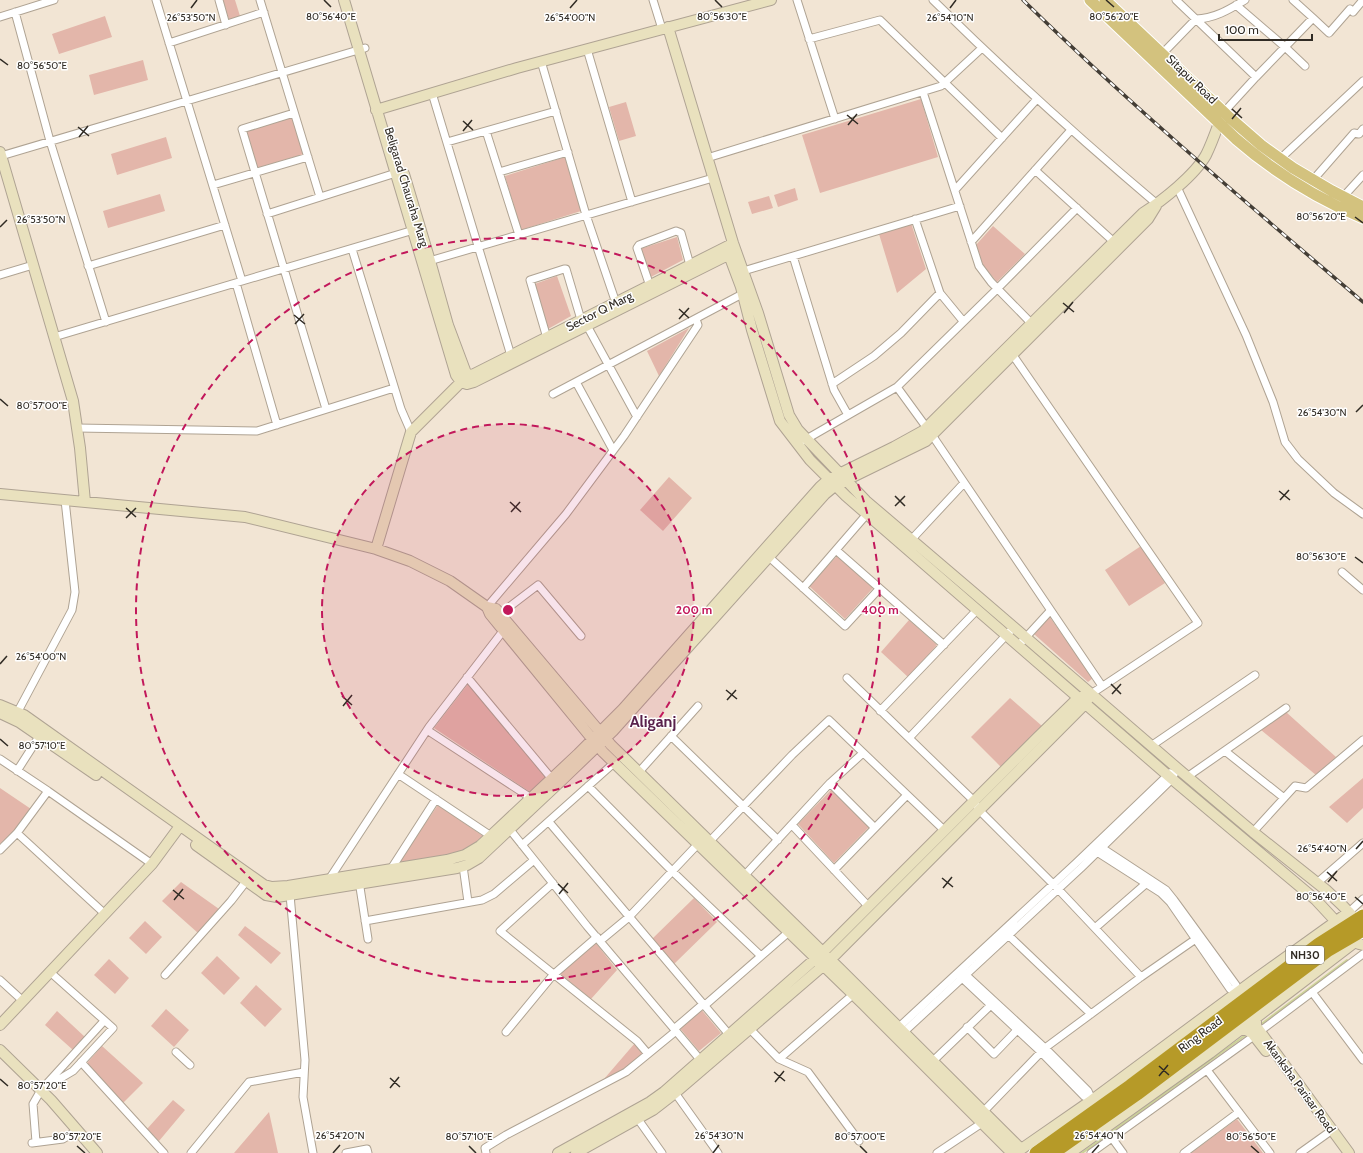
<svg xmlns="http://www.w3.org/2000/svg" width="1363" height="1153" viewBox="0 0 1363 1153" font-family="Cabin,sans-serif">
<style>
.green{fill:#e3b6aa}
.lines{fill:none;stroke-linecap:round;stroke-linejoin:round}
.stream{stroke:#ccd398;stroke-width:2}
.street-casing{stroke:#afa393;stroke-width:9}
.secondary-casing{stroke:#afa393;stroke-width:12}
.primary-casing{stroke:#fff;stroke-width:13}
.highway-casing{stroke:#fff;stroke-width:15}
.street{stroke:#fff;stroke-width:7}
.secondary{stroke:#e9e1be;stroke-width:10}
.primary{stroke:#d3c27e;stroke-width:11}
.highway{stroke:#b69a28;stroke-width:13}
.rail-casing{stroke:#443e36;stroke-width:3.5}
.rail{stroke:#fff;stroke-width:2;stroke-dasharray:6;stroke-linecap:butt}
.ticks{fill:none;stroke:#302b24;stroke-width:1.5}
.ring{fill:none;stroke:#c2185b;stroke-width:2;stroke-dasharray:7 5}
.labels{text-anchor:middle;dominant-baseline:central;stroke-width:3;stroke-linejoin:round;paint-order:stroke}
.shield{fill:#fff;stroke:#6e6b66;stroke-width:1}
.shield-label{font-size:11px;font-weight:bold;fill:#302b24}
.street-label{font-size:12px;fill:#302b24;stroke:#fff}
.district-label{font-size:16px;font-weight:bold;fill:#59214c;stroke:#fff}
.ticks-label{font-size:10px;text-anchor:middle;fill:#302b24;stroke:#fff;stroke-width:3;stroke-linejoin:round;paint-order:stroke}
.centre{fill:#c2185b;stroke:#fff;stroke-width:2}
.ring-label{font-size:12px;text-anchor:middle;font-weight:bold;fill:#c2185b;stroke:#fff;stroke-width:3;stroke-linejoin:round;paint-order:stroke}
</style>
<rect width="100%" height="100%" fill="#f2e5d4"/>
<path class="green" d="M 223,0 L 235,0 L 240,16 L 229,20 Z
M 105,16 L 112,37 L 59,54 L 52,34 Z
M 143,60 L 148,80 L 94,95 L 89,75 Z
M 921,99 L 938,157 L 820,193 L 802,135 Z
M 626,102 L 636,136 L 619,141 L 609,107 Z
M 293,117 L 304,154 L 257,168 L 246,131 Z
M 166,137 L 172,158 L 117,175 L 111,154 Z
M 565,157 L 581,211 L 521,230 L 505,176 Z
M 795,188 L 798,200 L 778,207 L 774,195 Z
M 160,194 L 165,211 L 108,228 L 103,211 Z
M 769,196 L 773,208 L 752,214 L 748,202 Z
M 911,223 L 926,269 L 897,293 L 879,234 Z
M 993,226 L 1025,254 L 997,282 L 983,265 L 976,245 Z
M 677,237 L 683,260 L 649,278 L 640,249 Z
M 557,276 L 571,316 L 548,329 L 532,285 Z
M 689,328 L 659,376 L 647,351 Z
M 669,477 L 692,498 L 663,531 L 640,510 Z
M 1141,546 L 1165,583 L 1129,606 L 1105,570 Z
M 837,556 L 873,588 L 845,619 L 809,586 Z
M 1049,616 L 1093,678 L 1088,682 L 1034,634 Z
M 909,620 L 937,645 L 908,677 L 881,652 Z
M 468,684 L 546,778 L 530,792 L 434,728 Z
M 1010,698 L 1042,726 L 1001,767 L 971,737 Z
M 1286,712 L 1336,757 L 1316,775 L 1261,730 Z
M 1363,778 L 1363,808 L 1347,823 L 1329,807 Z
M 0,788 L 31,809 L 13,832 L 0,844 Z
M 831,790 L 869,827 L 834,863 L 798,824 Z
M 438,805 L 483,836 L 466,851 L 397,864 Z
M 181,882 L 219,909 L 198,933 L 162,901 Z
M 694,898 L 717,922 L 673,965 L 652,939 Z
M 145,921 L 162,937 L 146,954 L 129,938 Z
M 245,926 L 281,953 L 271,964 L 238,935 Z
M 595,942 L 617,970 L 591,999 L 559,973 Z
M 217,956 L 240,978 L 224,995 L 201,973 Z
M 109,959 L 129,978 L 115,994 L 94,975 Z
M 256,985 L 282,1009 L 265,1027 L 240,1003 Z
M 700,1008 L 721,1033 L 699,1051 L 678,1026 Z
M 166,1009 L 189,1030 L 174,1047 L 151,1026 Z
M 57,1011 L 85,1037 L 73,1050 L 45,1025 Z
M 635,1043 L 643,1054 L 628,1067 L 604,1079 Z
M 102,1046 L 143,1083 L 123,1103 L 87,1063 Z
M 173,1100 L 185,1110 L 159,1141 L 147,1129 Z
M 269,1112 L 278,1153 L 234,1153 Z
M 1237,1119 L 1263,1153 L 1191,1153 Z"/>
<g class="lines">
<path class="stream" d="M 1260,1025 L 1347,960
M 1082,1153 L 1247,1034"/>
<g class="street-casing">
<path id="street" d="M 156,0 L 242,281
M 219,0 L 226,25
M 260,0 L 320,197
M 653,0 L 662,29
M 797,0 L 835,119
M 933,0 C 1005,71 1080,139 1157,204
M 1176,0 L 1256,77 L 1224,112
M 1293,0 L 1313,18
M 1236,5 L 1285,47 L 1305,66
M 15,12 L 50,141 L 106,322
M 0,17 L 54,0
M 809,39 L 880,20 L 1002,138
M 169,43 L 264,12
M 587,49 L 632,202
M 1162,54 L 1196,19 C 1214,19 1230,9 1245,0
M 541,61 L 586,215 L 617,306
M 1256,77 L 1313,18 L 1329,33 L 1350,9 L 1353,12 L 1363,0
M 923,92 L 979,266 L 991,282 L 1032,324
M 432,93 L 512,359
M 294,113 L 242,129 L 326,409
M 486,131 L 519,235
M 447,142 L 556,111
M 1,156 L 365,48
M 707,158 L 941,86 L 982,48
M 1280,159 L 1363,81
M 1035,170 L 1114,242
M 499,172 L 568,152
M 1313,180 L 1354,133 L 1359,134 L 1363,129
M 213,185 L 308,157
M 1177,187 L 1246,335 L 1273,402 L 1285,442 L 1298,459 L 1334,493 L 1363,514
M 955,190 L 1037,99
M 1343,197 L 1363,175
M 267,214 L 399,172
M 915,219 L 940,293 L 963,321
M 971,242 L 1071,130
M 352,249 L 401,409 L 411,432
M 793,256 L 834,390 L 848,415
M 426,262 L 713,178
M 88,266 L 225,225
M 740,272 L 960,206
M 0,275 L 33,265
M 236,283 L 277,425
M 651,289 L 637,248 L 639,245 L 676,231 L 681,233 L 690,265
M 585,322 L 637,417
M 54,337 L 417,229
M 547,338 L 530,280 L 564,269 L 566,269 L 582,323
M 1010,351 L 1198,623 L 1091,694
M 576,382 L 613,450
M 832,384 L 874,356 L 901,333 L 940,293
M 897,387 L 932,435 L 1102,686
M 553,394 L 746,292
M 77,428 L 257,431 L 394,388
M 803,441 L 897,387 L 997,289 L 1077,208
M 911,540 L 964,483
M 836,550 L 944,645
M 769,557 L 845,626 L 879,589
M 1342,572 L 1363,590
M 803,588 L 867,514
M 487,607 L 566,514 L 624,436 L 698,325 L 696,319
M 500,614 L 538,585 L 581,636
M 1018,646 L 1050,611
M 467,677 L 552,779
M 847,678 L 974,801 L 979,810 L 1058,889 L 1141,977
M 880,711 L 977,610
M 16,715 L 72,610 L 75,592 L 65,500
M 427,730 L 531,798
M 671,736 L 778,840
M 909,738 L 1014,627
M 1151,746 L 1255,675
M 1225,751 L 1284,798
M 0,759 L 48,791 L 152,864
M 17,771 L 42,732
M 639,772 L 698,706
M 398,774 L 491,836
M 1187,777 L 1286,708
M 830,783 L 875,828
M 588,786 L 672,871 L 761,956
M 549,822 L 732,1038
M 792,825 L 869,907
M 507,826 L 587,926 L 703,1063
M 1253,832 L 1295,786 L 1306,788 L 1363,740
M 17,833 L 105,914
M 522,845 L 614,763
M 1099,846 L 1166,890 L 1174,900 L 1236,985 L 1237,993
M 1096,849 L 1097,852 L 1161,893 L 1170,902 L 1230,989 L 1237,993
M 0,850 L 17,833 L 48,791
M 463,866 L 468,902
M 391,869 L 436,799
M 834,870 L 907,795
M 745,875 L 830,783 L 863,753
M 328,881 L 429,727 L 503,631
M 359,881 L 368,939
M 553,883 L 500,931 L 637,1041 L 648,1054
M 1317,883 L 1363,843
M 290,895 L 305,1060 L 303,1097 L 313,1153
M 1349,912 L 1363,899
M 365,921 L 482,900 L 494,894 L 534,860
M 1095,928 L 1149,881
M 1005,932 L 1091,1014
M 600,941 L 629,917 L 698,844 L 710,841 L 792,755 L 829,720 L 945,831
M 962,973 L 966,975 L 1045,1048 L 1088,1091 L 1092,1100
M 165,975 L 231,901 L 248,879
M 960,976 L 962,978 L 1041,1052 L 1084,1096 L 1092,1100
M 0,980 L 23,1001
M 1312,992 L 1363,1060
M 704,1006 L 791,930
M 748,1027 L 779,1059 L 808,1072 L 859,1141
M 899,1027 L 1076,863 L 1170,773
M 967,1027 L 994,1054 L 1021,1026
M 674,1029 L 702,1005
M 506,1032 L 553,975 L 597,937
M 904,1032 L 1081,868 L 1172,779 L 1177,768
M 176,1052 L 190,1065
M 779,1059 L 856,992
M 933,1061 L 993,1003
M 81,1062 L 164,1153
M 1207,1070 L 1270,1153
M 41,1090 L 73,1071 L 113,1028 L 50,972
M 673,1090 L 718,1153
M 984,1111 L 1045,1048 L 1141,977 L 1200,936
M 635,1115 L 662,1153
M 1112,1138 L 1123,1153
M 36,1142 L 33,1104 L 41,1090 L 104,1021
M 32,1143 L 63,1139 L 78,1130
M 191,1153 L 249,1082 L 304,1072
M 346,1153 L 367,1149 L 368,1153
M 486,1153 L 485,1148 L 506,1135 L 626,1072 L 676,1031
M 937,1153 L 985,1121
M 1091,1153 L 1247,1041 L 1363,954
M 1184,1153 L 1239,1112
M 1300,1153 L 1328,1133"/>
</g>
<g class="secondary-casing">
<path id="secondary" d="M 344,0 L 456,375 L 461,382 L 467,384 L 474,382 L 734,252
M 668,27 L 733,243 L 758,313 L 789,415 L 798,430 L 866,501 L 974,593 L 1177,768 L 1253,832 L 1326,890 L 1342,905 L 1361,925
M 376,110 L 517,68 L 771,0
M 0,152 L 73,401 L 80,448 L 85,502
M 404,174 L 430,261 L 448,325 L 466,373
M 726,247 L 741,287 L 752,330 L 780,421 L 810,460 L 846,496 L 1172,779 L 1316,900 L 1355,942 L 1359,944 L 1363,945
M 466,373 L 472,375 L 732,244
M 0,494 L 245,517 L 376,549 L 410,561 L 450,581 L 487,607 L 496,609 L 611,745 L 839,968 L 1021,1149
M 376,549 L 411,432 L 461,382 L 464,376
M 487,607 L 490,614 L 603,752 L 863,1004 L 1012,1153
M 0,705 L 24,715 L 264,885 L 272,887 L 288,886 L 447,860 L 465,855 L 480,846 L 578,754 L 623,709 L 820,487 L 829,479 L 894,447 L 923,431 L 1143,213 C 1162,201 1195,175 1206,155 C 1211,145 1215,134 1219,123
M 0,713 L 19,722 L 96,775
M 196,845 L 266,895 L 277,897 L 457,868 L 467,865 L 479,858 L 562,780 L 613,731 L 825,494 L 836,485 L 926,441 L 1148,219 L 1156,206
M 1256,1018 L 1256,1026 L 1349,1153
M 0,1025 L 152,864 L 180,826
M 1242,1028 L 1252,1033 L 1266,1051
M 0,1050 L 51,1100 L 97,1153
M 1017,1152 L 1092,1100 L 1254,980 L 1349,912
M 558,1153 L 650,1102 L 664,1092 L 823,952 L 1038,737 L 1078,698 L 1084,696
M 576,1153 L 653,1110 L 675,1093 L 831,959 L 1085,704 L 1088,699
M 1070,1153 L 1210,1053 L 1355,942"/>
</g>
<g class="primary-casing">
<path id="primary" d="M 1090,0 L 1236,139 C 1275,173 1316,198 1363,218
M 1105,0 L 1230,118 L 1261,145 L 1293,168 L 1332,191 L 1363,207"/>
</g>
<g class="highway-casing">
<path id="highway" d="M 1036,1153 L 1130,1086 L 1319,944 L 1363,916
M 1053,1153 L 1137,1094 L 1327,951 L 1363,930"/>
</g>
<use href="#street" class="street"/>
<use href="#secondary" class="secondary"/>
<use href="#primary" class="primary"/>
<use href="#highway" class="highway"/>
<g class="rail-casing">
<path id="rail" d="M 1023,0 C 1131,106 1248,204 1363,302"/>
</g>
<use href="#rail" class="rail"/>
</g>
<path class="ticks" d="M 324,0 L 331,7M 715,0 L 722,7M 1106,0 L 1114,7M 191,8 L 197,0M 570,8 L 577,0M 950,8 L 956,0M 0,59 L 8,65M 1232,109 L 1242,118M 847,115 L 858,124M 1232,119 L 1241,108M 463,121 L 473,130M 848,125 L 857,114M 78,127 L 89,136M 463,131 L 472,120M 79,137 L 88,126M 1355,217 L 1363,223M 0,227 L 7,220M 1063,303 L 1074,312M 679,309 L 689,318M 1064,313 L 1073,302M 294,315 L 305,324M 679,319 L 689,308M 295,324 L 304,314M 0,399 L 8,406M 1356,412 L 1363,405M 1279,491 L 1290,500M 895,496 L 905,506M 1280,500 L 1289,490M 510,502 L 521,512M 895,506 L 905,496M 126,508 L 136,517M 511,512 L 520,502M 126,518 L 136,508M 1355,557 L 1363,563M 0,664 L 7,656M 1111,684 L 1121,694M 726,690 L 737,699M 1112,694 L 1121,684M 342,696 L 352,705M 727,700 L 736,690M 343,706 L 352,695M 0,739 L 8,746M 1356,849 L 1363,841M 1327,872 L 1337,881M 942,878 L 953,887M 1328,882 L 1337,871M 558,884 L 568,893M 943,888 L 952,877M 173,890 L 184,899M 559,894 L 568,883M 1355,897 L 1363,904M 174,900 L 183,889M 1159,1066 L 1169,1075M 774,1072 L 785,1081M 1159,1076 L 1168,1065M 390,1078 L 400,1087M 0,1079 L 8,1086M 775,1082 L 784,1071M 390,1088 L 399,1077M 77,1146 L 85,1153M 469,1146 L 476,1153M 860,1146 L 867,1153M 1251,1146 L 1259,1153M 333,1153 L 340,1145M 713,1153 L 719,1145M 1092,1153 L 1099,1145"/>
<circle cx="508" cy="610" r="186" fill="#c2185b" fill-opacity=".12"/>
<g class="ring">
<circle cx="508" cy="610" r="186"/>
<circle cx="508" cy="610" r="372"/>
</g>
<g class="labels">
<rect class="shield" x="1286" y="946" width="38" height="18" rx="3"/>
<g class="shield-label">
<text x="1305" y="955">NH30</text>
</g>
<g class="street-label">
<text transform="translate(1192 79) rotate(44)">Sitapur Road</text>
<text transform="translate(407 187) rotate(73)">Beligarad Chauraha Marg</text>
<text transform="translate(599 311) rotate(-27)">Sector Q Marg</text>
<text transform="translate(1200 1034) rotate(-37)">Ring Road</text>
<text transform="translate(1300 1086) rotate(54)">Akanksha Parisar Road</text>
</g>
<g class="district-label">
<text x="653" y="721">Aliganj</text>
</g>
</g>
<g class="ticks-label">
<text x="331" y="20">80°56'40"E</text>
<text x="722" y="20">80°56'30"E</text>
<text x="1114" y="20">80°56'20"E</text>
<text x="191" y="21">26°53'50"N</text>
<text x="570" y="21">26°54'00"N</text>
<text x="950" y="21">26°54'10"N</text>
<text x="42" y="69">80°56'50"E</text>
<text x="1321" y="220">80°56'20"E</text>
<text x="41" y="223">26°53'50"N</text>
<text x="42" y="409">80°57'00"E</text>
<text x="1322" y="416">26°54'30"N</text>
<text x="1321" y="560">80°56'30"E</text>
<text x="41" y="660">26°54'00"N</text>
<text x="42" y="749">80°57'10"E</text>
<text x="1322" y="852">26°54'40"N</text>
<text x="1321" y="900">80°56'40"E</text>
<text x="42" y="1089">80°57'20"E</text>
<text x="340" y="1139">26°54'20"N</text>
<text x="719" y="1139">26°54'30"N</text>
<text x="1099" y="1139">26°54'40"N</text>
<text x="77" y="1140">80°57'20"E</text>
<text x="469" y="1140">80°57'10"E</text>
<text x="860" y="1140">80°57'00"E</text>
<text x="1251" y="1140">80°56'50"E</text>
</g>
<circle cx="508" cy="610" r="6" class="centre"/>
<g class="ring-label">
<text x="694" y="614">200 m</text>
<text x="880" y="614">400 m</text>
</g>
<path d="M1219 34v6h93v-6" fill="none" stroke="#302b24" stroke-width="2"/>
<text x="1225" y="34" font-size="12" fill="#302b24" stroke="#ffffff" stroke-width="3" paint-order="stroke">100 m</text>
</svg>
